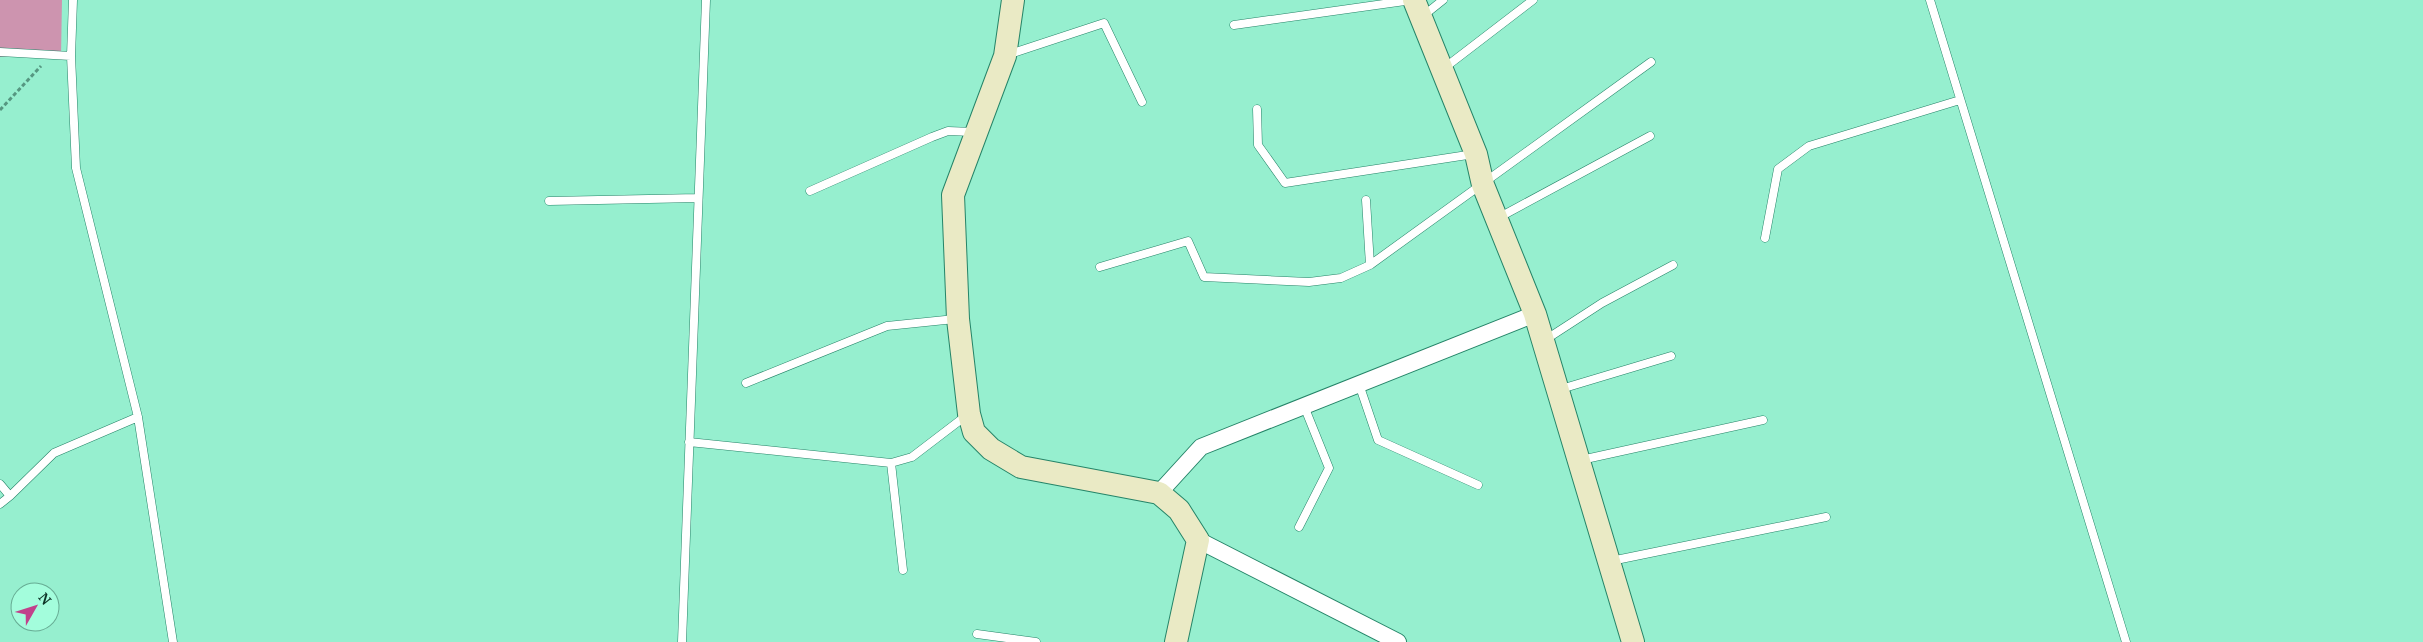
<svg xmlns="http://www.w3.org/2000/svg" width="2423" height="642" viewBox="0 0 2423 642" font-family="'PT Serif',serif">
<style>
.green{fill:#cd94af}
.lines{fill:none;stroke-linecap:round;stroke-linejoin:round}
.lane-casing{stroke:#258468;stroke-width:9}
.street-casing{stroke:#258468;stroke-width:18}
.secondary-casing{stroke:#258468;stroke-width:24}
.path{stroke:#569781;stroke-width:3;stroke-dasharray:4 2.5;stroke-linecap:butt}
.lane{stroke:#fff;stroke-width:8}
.street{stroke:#fff;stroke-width:16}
.secondary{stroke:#eaeac5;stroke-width:22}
</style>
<rect width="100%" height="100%" fill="#96efcf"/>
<path class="green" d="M 0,0 L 62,0 L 61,56 L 0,57 Z"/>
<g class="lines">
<g class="lane-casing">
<path id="lane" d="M 73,0 L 71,56 L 76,168 L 138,417 L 173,642
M 1930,0 L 2126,642
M 1423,16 L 1443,0
M 1234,25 L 1412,0
M 0,52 L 71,56
M 1007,55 L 1104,23 L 1142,102
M 1443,69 L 1533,0
M 1257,109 L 1258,145 L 1285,183 L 1474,154
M 810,191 L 932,137 L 948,131 L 973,132
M 1366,200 L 1370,265
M 549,201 L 698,198
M 1498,218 L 1650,136
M 1765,238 L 1778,169 L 1809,146 L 1960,100
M 1100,267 L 1188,241 L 1204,277 L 1309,282 L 1341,278 L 1370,265 L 1651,62
M 1545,340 L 1602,303 L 1673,265
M 746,383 L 887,326 L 955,319
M 1359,384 L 1378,440 L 1478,485
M 1561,389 L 1671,356
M 689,442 L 891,463 L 912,457 L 967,415
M 1581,460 L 1763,420
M 891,463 L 903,570
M 0,484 L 10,496 L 54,453 L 138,417
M 0,504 L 10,496
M 1299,527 L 1329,468 L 1304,406
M 1611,561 L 1826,517
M 977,634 L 1036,642
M 682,642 L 706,0"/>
</g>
<g class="street-casing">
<path id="street" d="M 1159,493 L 1201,447 L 1535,314
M 1198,540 L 1398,642"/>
</g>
<g class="secondary-casing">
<path id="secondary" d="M 1013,0 L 1005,56 L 953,195 L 958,319 L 969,414 L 974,432 L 991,449 L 1021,467 L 1159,493 L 1179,510 L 1198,540 L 1176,642
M 1414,0 L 1476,154 L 1483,185 L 1535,314 L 1633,642"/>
</g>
<path class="path" d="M 0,110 L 41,66"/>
<use href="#lane" class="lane"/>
<use href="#street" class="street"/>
<use href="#secondary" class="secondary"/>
</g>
<g transform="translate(35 607) rotate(51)"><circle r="24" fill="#a3fddc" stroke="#67ac94"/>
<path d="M0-4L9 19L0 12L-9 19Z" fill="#c1418b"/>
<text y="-8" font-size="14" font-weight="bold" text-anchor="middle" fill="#0d3327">N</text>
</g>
</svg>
